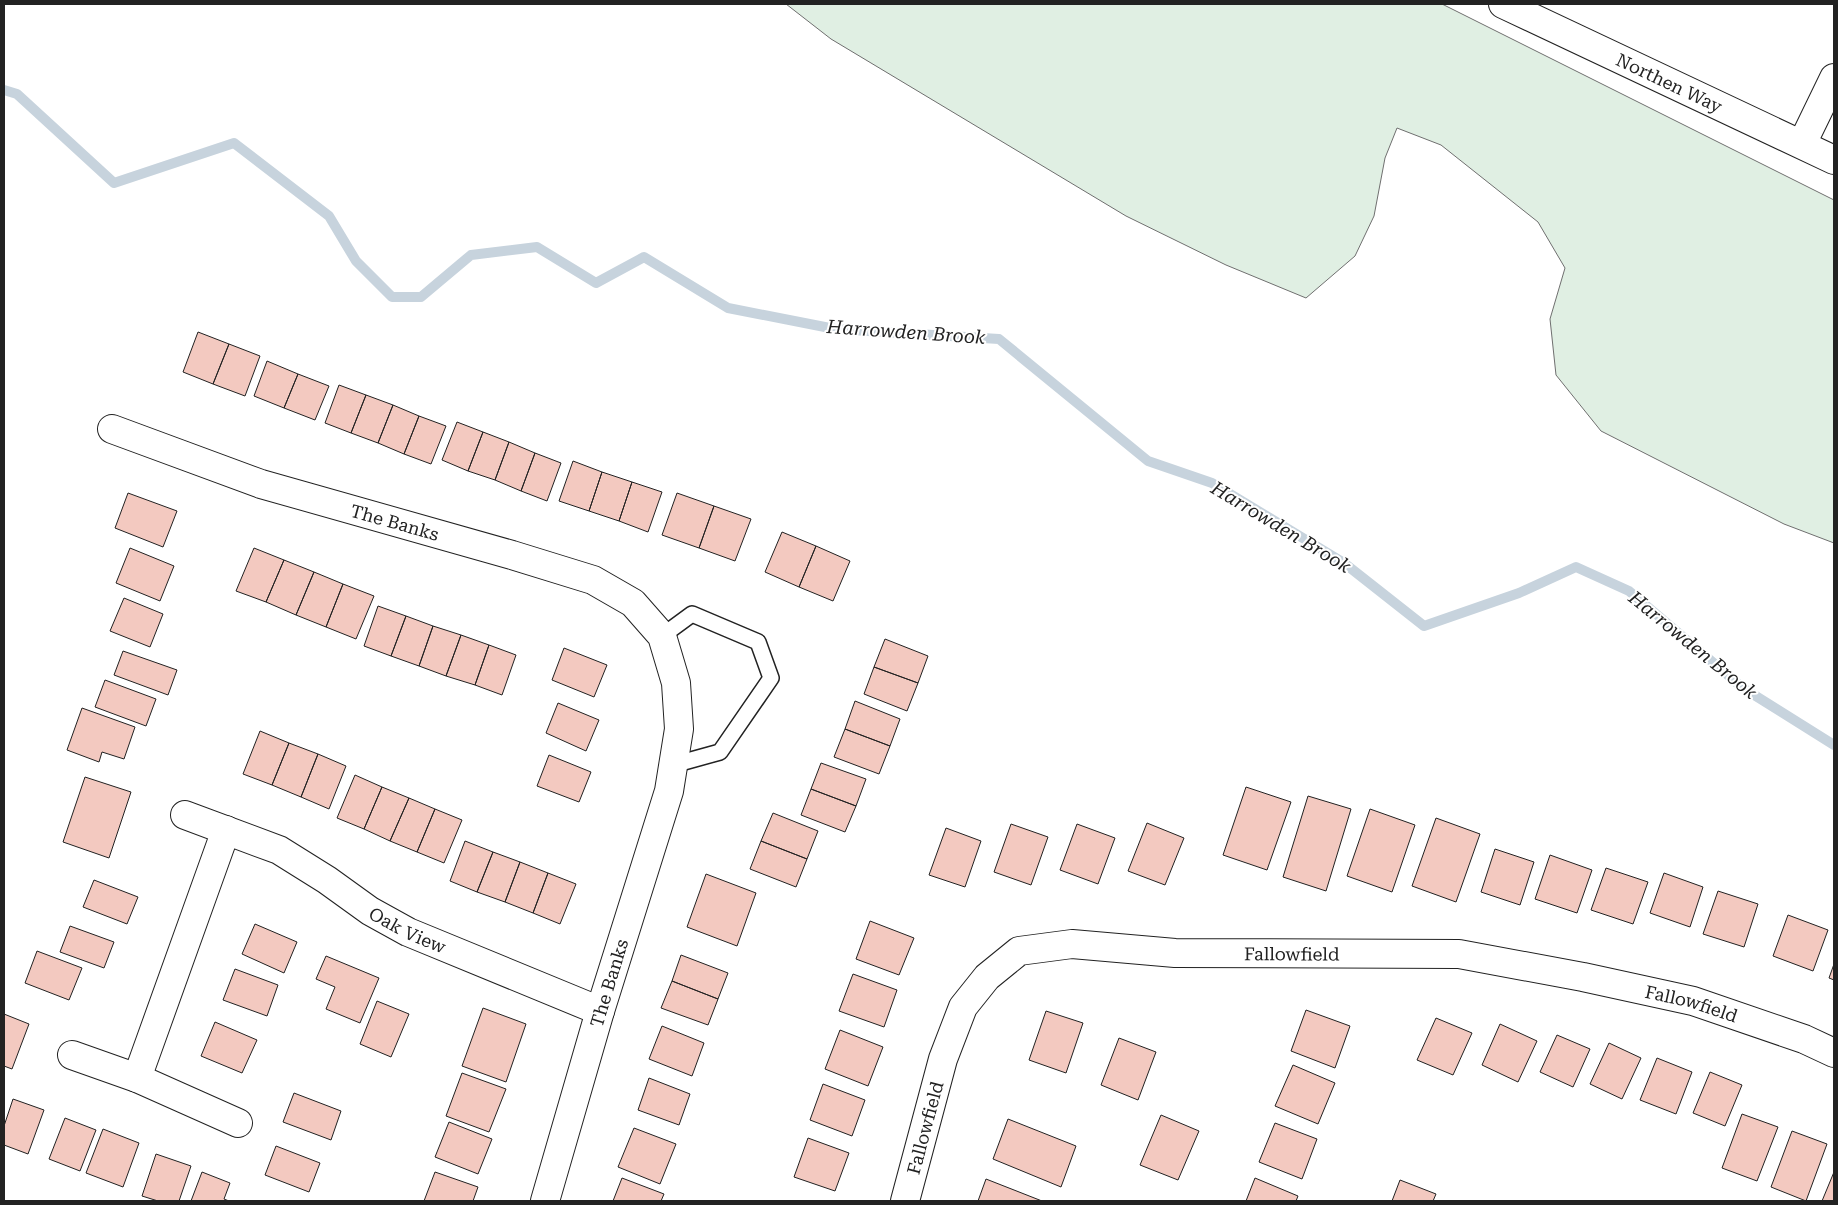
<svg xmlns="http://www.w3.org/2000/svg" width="1838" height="1205" viewBox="0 0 1838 1205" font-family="'Roboto Serif',serif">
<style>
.green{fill:#e0efe3;stroke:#6f6f6f}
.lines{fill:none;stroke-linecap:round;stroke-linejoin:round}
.stream{stroke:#c7d3dd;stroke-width:10}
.building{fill:#f3c9c0;stroke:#222}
.lane-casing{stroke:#222;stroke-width:18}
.street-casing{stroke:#222;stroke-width:30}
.primary-casing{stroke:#222;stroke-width:30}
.lane{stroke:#fff;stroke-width:15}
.street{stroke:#fff;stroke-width:28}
.primary{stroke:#fff;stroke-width:28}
.labels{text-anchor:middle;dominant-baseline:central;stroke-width:4;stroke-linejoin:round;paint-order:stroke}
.street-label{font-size:18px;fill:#222;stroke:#fff}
.water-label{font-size:19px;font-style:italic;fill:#222;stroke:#fff}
</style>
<rect width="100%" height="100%" fill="#fff"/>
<path class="green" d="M 786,4 L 1442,4 L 1834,200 L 1834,543 L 1784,524 L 1601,431 L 1556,375 L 1550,319 L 1565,268 L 1538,222 L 1441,145 L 1397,128 L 1385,158 L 1374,216 L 1355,256 L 1306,298 L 1226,265 L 1126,216 L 831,39 Z"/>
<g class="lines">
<path class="stream" d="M 4,90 L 17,94 L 114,183 L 234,143 L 329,216 L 356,261 L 392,297 L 421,297 L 471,255 L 537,247 L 596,283 L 644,257 L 728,308 L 835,329 L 999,339 L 1148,461 L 1212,483 L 1344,563 L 1424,626 L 1519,593 L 1576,567 L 1629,591 L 1743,688 L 1834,745"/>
</g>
<path class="building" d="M 198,332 L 229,344 L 213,384 L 183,372 Z
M 229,344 L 260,356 L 245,396 L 213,384 Z
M 267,361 L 298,374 L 284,408 L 254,396 Z
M 298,374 L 329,386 L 315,420 L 284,408 Z
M 339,385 L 366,395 L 351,433 L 325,423 Z
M 366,395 L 393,405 L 378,443 L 351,433 Z
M 393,405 L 419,416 L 404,454 L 378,443 Z
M 419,416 L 446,426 L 431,464 L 404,454 Z
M 457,422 L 483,432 L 468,471 L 442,460 Z
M 483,432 L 509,442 L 495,480 L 468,471 Z
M 509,442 L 535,453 L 521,491 L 495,480 Z
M 535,453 L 561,463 L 547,501 L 521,491 Z
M 573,461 L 602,472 L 589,511 L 559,501 Z
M 602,472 L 632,482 L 619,521 L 589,511 Z
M 632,482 L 662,492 L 648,532 L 619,521 Z
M 128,493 L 177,511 L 163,547 L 115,528 Z
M 677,493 L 714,506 L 699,548 L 662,535 Z
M 714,506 L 751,519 L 735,561 L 699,548 Z
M 782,532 L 816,546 L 799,587 L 765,572 Z
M 816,546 L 850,561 L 833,601 L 799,587 Z
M 130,548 L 174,566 L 160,601 L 116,583 Z
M 254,548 L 284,560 L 266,602 L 236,591 Z
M 284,560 L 314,572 L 296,615 L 266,602 Z
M 314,572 L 343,584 L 326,627 L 296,615 Z
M 343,584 L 374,596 L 356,639 L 326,627 Z
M 124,598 L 163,614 L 150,647 L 110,631 Z
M 378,606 L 406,616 L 391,656 L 364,646 Z
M 406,616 L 433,626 L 419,666 L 391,656 Z
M 433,626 L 461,635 L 446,676 L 419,666 Z
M 461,635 L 489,645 L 475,685 L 446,676 Z
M 885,639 L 928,656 L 918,683 L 874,667 Z
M 489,645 L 516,655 L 502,695 L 475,685 Z
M 564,648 L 607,665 L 594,697 L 552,680 Z
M 123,651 L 177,670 L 168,695 L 114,675 Z
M 874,667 L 918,683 L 907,711 L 864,694 Z
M 105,680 L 156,699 L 146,726 L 95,707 Z
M 855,701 L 900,719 L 890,746 L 845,729 Z
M 558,703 L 599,720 L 586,751 L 546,733 Z
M 82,708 L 135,727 L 124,759 L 102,752 L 99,762 L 67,750 Z
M 845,729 L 890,746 L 879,774 L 834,757 Z
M 260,731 L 289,743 L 272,785 L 243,774 Z
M 289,743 L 318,754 L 301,797 L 272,785 Z
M 318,754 L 346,766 L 329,809 L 301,797 Z
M 549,755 L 591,772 L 579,802 L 537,786 Z
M 821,763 L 866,779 L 856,806 L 811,789 Z
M 355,775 L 382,787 L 364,829 L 337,818 Z
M 85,777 L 131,792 L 109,858 L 63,842 Z
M 382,787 L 409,798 L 390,841 L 364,829 Z
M 1246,787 L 1291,802 L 1267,870 L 1223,855 Z
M 811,789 L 856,806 L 845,832 L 801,815 Z
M 1308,796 L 1351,809 L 1326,891 L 1283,877 Z
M 409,798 L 435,809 L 417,852 L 390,841 Z
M 435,809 L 462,820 L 444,863 L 417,852 Z
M 1370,809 L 1415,825 L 1392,892 L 1347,876 Z
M 773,813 L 818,831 L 807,859 L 761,841 Z
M 1436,818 L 1480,834 L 1456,902 L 1412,886 Z
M 1147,823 L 1184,838 L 1165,885 L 1128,871 Z
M 1011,824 L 1048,837 L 1031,885 L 994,872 Z
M 1077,824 L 1115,838 L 1098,884 L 1060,870 Z
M 946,828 L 981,841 L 965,887 L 929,875 Z
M 465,841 L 493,852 L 477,892 L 450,881 Z
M 761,841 L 807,859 L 796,887 L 750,869 Z
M 1495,849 L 1534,862 L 1520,905 L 1481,892 Z
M 493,852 L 520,862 L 505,902 L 477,892 Z
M 1550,855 L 1592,870 L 1577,913 L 1535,899 Z
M 520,862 L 548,873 L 533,913 L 505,902 Z
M 1606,868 L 1648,882 L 1633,924 L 1591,910 Z
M 548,873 L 576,884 L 560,924 L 533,913 Z
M 1664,873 L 1703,887 L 1690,927 L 1650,913 Z
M 706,874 L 756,893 L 737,946 L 687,927 Z
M 94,880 L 138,897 L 127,924 L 83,907 Z
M 1718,891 L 1758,904 L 1744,947 L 1703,934 Z
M 1788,915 L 1828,930 L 1813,971 L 1773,956 Z
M 870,921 L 914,938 L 899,975 L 856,959 Z
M 255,924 L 297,942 L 284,973 L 242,954 Z
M 70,926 L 114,942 L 104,968 L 60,952 Z
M 37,951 L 82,968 L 69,1000 L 25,983 Z
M 681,955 L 728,973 L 718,999 L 672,981 Z
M 326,956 L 379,978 L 360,1023 L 326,1009 L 335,987 L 316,979 Z
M 1834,964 L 1834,980 L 1829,978 Z
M 235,969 L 278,985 L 267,1016 L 223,1000 Z
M 853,974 L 897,990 L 884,1027 L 839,1011 Z
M 672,981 L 718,999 L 708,1025 L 661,1008 Z
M 377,1001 L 409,1014 L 391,1057 L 360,1044 Z
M 483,1008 L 526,1024 L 506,1082 L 462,1066 Z
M 1306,1010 L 1350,1026 L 1335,1068 L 1291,1051 Z
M 1046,1011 L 1083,1023 L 1066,1073 L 1029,1060 Z
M 4,1014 L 29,1024 L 12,1069 L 4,1066 Z
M 1436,1018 L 1472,1033 L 1453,1075 L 1417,1060 Z
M 215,1022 L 257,1040 L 242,1073 L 201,1056 Z
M 1500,1024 L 1537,1041 L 1518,1082 L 1482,1065 Z
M 662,1026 L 704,1043 L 692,1076 L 649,1059 Z
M 840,1030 L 883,1047 L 868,1086 L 825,1069 Z
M 1557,1035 L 1590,1049 L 1573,1087 L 1540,1072 Z
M 1119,1038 L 1156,1052 L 1138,1100 L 1101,1085 Z
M 1609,1043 L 1641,1058 L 1622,1099 L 1590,1084 Z
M 1657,1058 L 1692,1072 L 1676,1114 L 1640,1100 Z
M 1293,1065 L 1335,1083 L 1318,1124 L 1275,1106 Z
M 1710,1072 L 1742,1085 L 1725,1126 L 1693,1113 Z
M 462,1073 L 506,1089 L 489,1132 L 446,1116 Z
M 649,1078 L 690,1094 L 679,1125 L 638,1110 Z
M 823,1084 L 865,1100 L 852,1136 L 810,1120 Z
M 294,1093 L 341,1111 L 331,1140 L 283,1122 Z
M 13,1099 L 44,1110 L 28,1154 L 4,1145 L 4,1126 Z
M 1742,1114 L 1778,1127 L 1757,1181 L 1722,1168 Z
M 1161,1115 L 1199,1131 L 1178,1180 L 1140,1165 Z
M 65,1118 L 96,1130 L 80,1171 L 49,1159 Z
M 1008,1119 L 1076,1146 L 1061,1187 L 993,1159 Z
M 449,1122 L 492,1139 L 478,1174 L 435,1157 Z
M 1275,1123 L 1317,1139 L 1302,1179 L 1259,1162 Z
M 634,1128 L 676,1144 L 660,1184 L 618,1167 Z
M 103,1129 L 139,1143 L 123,1187 L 86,1173 Z
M 1792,1131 L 1827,1144 L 1806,1201 L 1771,1187 Z
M 808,1138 L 849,1153 L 835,1191 L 794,1177 Z
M 276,1146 L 320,1163 L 309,1192 L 265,1175 Z
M 156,1154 L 191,1166 L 179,1201 L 158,1201 L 142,1196 Z
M 202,1172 L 230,1183 L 224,1199 L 229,1201 L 191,1201 Z
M 435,1172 L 478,1187 L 473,1201 L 424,1201 Z
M 1834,1172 L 1834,1201 L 1822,1201 Z
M 622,1178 L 664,1194 L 661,1201 L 613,1201 Z
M 1255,1178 L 1298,1196 L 1296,1201 L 1246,1201 Z
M 986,1179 L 1042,1201 L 978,1201 Z
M 1400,1180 L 1436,1194 L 1433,1201 L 1392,1201 Z"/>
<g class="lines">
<g class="lane-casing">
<path id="lane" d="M 662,636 L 692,614 L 758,642 L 771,678 L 720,752 L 673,765"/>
</g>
<g class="street-casing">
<g id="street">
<path d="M 1802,144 L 1834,78"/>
<path id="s1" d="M 112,429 L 261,484 L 512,555 L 593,580 L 633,603 L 662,636 L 676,683 L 679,729 L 669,791 L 600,1011 L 545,1201"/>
<path id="s2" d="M 185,815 L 279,850 L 327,880 L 370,911 L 408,932 L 600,1011"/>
<path d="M 72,1055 L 137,1078 L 238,1123"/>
<path d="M 137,1078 L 226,830"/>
<path id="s3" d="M 905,1201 L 943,1059 L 963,1007 L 987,977 L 1019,951 L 1072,944 L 1175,953 L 1459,954 L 1583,977 L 1693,1001 L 1804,1039 L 1834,1053"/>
</g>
</g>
<g class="primary-casing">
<g id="primary">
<path id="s4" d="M 1503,4 L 1834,160"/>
</g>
</g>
<use href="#lane" class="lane"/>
<use href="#street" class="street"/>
<use href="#primary" class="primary"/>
</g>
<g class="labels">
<g class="street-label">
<text stroke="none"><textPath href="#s4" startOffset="184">Northen Way</textPath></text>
<text stroke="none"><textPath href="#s1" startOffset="298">The Banks</textPath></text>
<text stroke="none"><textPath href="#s2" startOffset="252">Oak View</textPath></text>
<text stroke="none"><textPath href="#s3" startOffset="556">Fallowfield</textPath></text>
<text transform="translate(609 983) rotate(-73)">The Banks</text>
<text stroke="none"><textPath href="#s3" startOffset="961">Fallowfield</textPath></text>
<text stroke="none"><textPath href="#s3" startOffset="76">Fallowfield</textPath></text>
</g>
<g class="water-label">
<text transform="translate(906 332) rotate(4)">Harrowden Brook</text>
<text transform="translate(1281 527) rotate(31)">Harrowden Brook</text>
<text transform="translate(1693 645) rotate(39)">Harrowden Brook</text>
</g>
</g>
<rect width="1838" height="1205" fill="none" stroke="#222222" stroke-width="10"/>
</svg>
